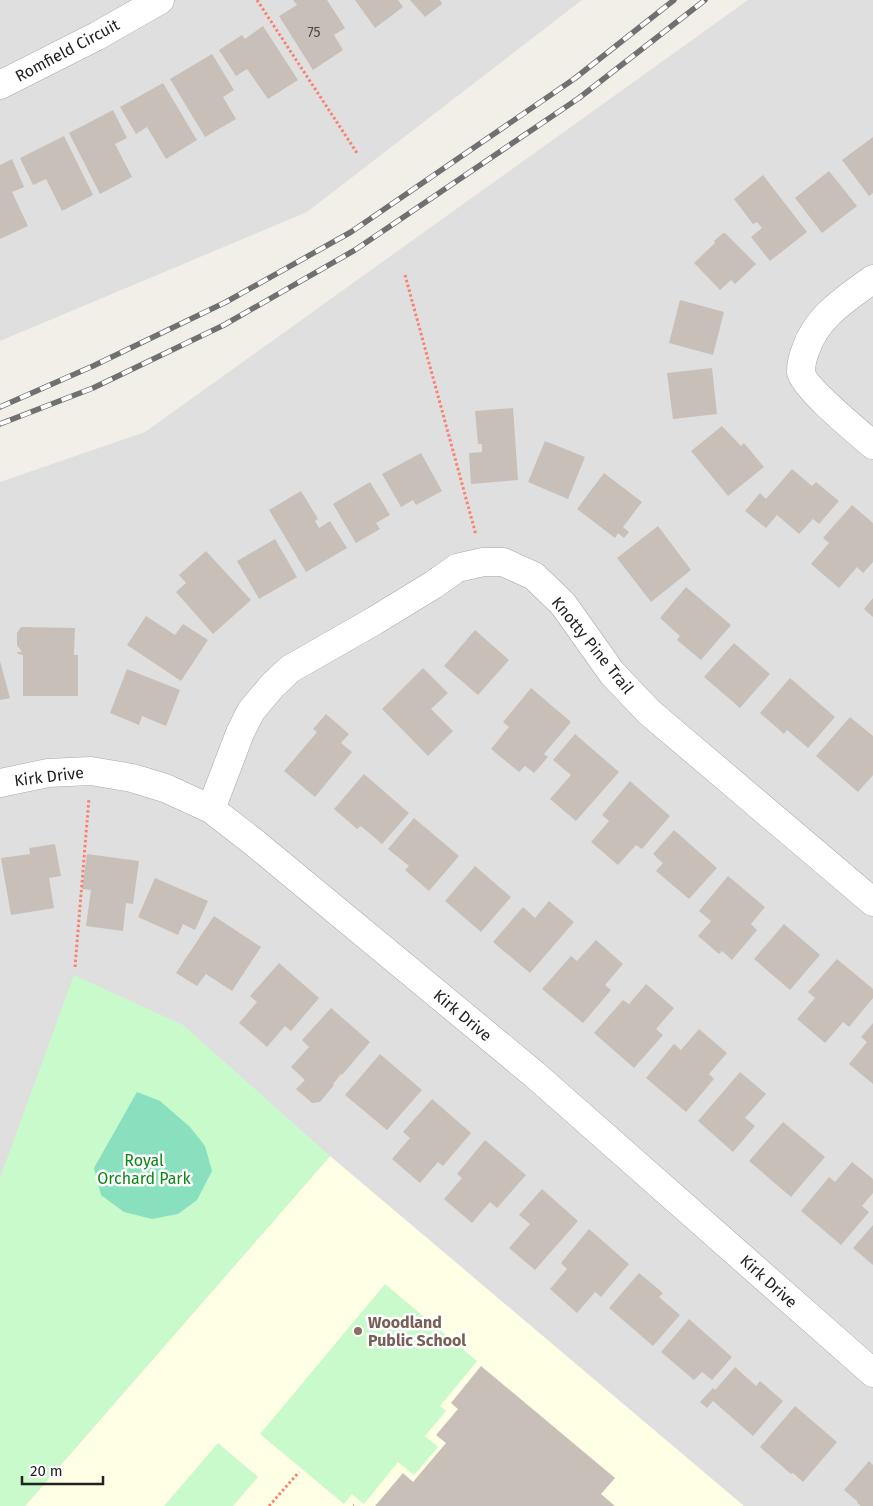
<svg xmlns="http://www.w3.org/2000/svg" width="873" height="1506" viewBox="0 0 873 1506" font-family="'Fira Sans',sans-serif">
	<rect width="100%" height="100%" fill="#f2efe9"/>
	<path fill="#e0dfdf" d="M0,0H582L307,212L0,341Z
		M748,0H873V1506H0V482L145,432Z"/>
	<path fill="#ffffe5" d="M330,1156L744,1506H25Z"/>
	<path fill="#c8facc" d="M74,975L183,1025L330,1156L25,1506H0V1178Z
		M385,1284L477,1361L440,1406L446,1411L425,1436L438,1447L414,1475L398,1462L364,1504L352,1494L344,1504L260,1434Z
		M218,1443L258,1477L233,1506H164Z"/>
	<path fill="#88e0be" d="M137,1092L160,1101L190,1127L205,1146L212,1171L197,1200L178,1214L152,1219L124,1212L101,1195L94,1168Z"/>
	<path fill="#c7bfb8" d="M293,0H327L345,28L334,35L343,50L313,70L279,16L297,5Z
		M355,0H398L403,7L375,28Z
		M410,0H440L442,4L425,17Z
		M263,26L298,80L268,99L247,69L236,76L219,50L242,35L245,39Z
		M212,54L234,90L223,97L236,119L205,137L170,79Z
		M163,83L197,140L166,159L147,127L136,134L120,107Z
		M113,110L127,138L115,144L132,177L100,194L69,133Z
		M64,136L93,195L62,211L46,179L33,185L20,158Z
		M873,137V193L869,196L842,160Z
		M12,159L24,187L12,192L28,226L0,239V165Z
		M829,171L857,206L822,233L795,198Z
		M763,175L807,232L770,261L751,237L762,228L757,222L753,224L734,199Z
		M723,233H725L756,264L735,284L731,280L720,290L694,263L715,243L714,241Z
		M680,300L724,312L713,355L669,343Z
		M712,368L717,414L673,419L667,373Z
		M513,408L518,480L471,484L469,453L482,452V444H478L475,411Z
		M722,426L741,446L744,443L764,467L728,496L691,451Z
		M545,441L585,457L568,499L528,482Z
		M421,453L442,491L416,505L413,500L401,507L382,474Z
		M792,469L812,486L816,482L839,501L819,524L813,519L799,534L777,515L766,528L745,511L760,493L766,499Z
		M604,473L642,502L623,527L629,532L624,538L618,533L615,538L577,509Z
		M370,482L390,515L376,523L380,529L356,543L333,504Z
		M301,491L318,519L315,521L319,528L330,521L347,548L306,572L269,510Z
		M852,505L873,523V562L863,573L857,567L839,588L811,564L829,543L823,538Z
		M658,526L691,570L651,602L617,558Z
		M275,539L297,577L259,599L237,561Z
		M206,551L251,600L213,634L176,592L186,583L179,575Z
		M686,587L731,625L701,660L677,640L680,636L660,618Z
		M873,598V617L864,609Z
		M146,616L175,635L183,624L208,640L181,681L127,645Z
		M21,627L75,628L74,655H78V696H23V655L18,654L17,652H22L17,645V633Z
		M475,630L509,660L478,695L444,666Z
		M734,643L770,674L740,708L704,677Z
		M0,661L10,698L0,700Z
		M423,668L448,693L431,709L453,731L428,756L382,709Z
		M127,669L180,690L166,726L142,716L139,725L110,713Z
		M790,678L835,717L808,748L787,730L784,734L760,713Z
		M531,688L571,722L544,754L548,757L534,773L525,766L519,772L491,749L509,727L503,722Z
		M326,714L349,734L341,743L352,752L315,797L284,771L317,732L313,729Z
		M850,717L873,736V775L858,792L816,756Z
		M575,734L619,772L576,821L550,799L571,775L553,760Z
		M364,774L409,813L382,844L361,826L357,829L334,809Z
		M630,781L670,816L642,849L636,845L618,865L591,842L609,821L602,815Z
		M414,818L459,856L429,891L405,870L409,866L388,849Z
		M674,830L717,868L689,899L656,871L663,863L653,854Z
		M55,844L61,876L49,878L54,908L11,915L1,858L30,854L29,848Z
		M87,854L139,861L133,904L126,903L123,931L86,926L91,890L82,889Z
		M475,866L511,897L481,932L445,901Z
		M728,876L765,907L751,924L757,930L732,960L722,951L719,954L698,936L711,921L699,911Z
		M155,878L208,901L195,930L183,924L178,935L138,917Z
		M549,901L574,922L530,973L493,942L523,907L535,918Z
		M214,916L261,947L232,991L206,974L197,986L176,973Z
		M784,924L820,955L790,990L754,959Z
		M596,940L623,964L605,985L611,990L583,1023L542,989L571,956L577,961Z
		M837,959L873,989V998L849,1027L843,1022L825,1043L797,1019L815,998L808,992Z
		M279,963L319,998L291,1031L285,1026L267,1047L239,1023L257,1002L250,996Z
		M646,984L674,1008L656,1029L663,1035L634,1068L594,1033L623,1000L629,1004Z
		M331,1008L370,1042L342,1075L341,1074L333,1084L334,1085L320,1102L312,1103L296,1089L305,1080L291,1067L309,1047L302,1040Z
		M873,1023V1084L849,1064L867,1042L861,1037Z
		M699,1029L727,1053L709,1074L714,1079L686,1112L646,1078L674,1044L681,1050Z
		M380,1054L422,1090L387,1130L345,1095Z
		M740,1072L766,1094L745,1118L755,1126L733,1152L698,1121Z
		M432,1099L471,1133L443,1166L438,1162L420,1183L392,1159L410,1138L403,1132Z
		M783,1122L825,1157L791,1197L749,1161Z
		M485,1140L526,1175L497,1208L490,1202L472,1223L444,1199L462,1178L457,1174Z
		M852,1162L873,1179V1193L862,1206L869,1212L841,1245L801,1211L829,1177L835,1182Z
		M542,1189L578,1221L535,1270L509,1248L530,1224L519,1215Z
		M873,1225V1265L853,1248Z
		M589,1229L629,1264L601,1297L595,1292L577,1313L550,1289L567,1269L561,1263Z
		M639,1273L663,1293L659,1297L680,1315L653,1346L609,1308Z
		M689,1319L732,1357L712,1380L702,1372L694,1380L661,1352Z
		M481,1366L615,1478L601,1494L615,1506H375L403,1473L413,1482L446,1443L436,1435L458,1409L451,1403Z
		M735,1367L756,1386L760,1381L783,1401L753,1436L713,1401L707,1408L700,1402L713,1388L715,1390Z
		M795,1406L837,1442L803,1482L793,1473L791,1474L760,1447Z
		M869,1461L873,1465V1506H861L857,1503L858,1502L844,1490Z"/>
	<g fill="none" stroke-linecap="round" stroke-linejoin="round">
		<defs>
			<path id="minor" d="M0,85L97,36L160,0
				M873,279C846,299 817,316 806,349C803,356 801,364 801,372C804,388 859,433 873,445
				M0,783L48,773L91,771L132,778L165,788L211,809L256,844L534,1074L873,1373
				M211,809L240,733L251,711L272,686L290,669L374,621L433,585L457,568L483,562H503L534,576L563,604L612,673L649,712L873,902"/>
		</defs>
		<use href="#minor" stroke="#a9a9a9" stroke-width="29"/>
		<path stroke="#fa8072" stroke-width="3" stroke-dasharray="2.5 2.5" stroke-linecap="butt" d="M257,0L357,153
			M405,275L476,535
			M75,967L89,798
			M269,1506L299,1472
			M353,1506H354"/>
		<use href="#minor" stroke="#fff" stroke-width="28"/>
		<defs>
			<path id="rail" d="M0,407L93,366L226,302L351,232L574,79L674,0
				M0,424L93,388L224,325L355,250L579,98L705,0"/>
		</defs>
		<use href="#rail" stroke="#707070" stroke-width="5.5"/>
		<use href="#rail" stroke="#fff" stroke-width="4" stroke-dasharray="11" stroke-linecap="butt"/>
	</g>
	<circle fill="#8d6e63" stroke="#fff" stroke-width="2" cx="358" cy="1331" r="5"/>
	<g text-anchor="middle" stroke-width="5" stroke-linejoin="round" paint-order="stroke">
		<g font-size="14" fill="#4b4948">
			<text x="314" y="37">75</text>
		</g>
		<g font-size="16" fill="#222" stroke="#fff">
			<text transform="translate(67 50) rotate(-28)" y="6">Romfield Circuit</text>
			<text transform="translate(593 645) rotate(51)" y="6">Knotty Pine Trail</text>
			<text transform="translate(49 776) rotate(-7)" y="6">Kirk Drive</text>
			<text transform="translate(463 1015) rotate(40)" y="6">Kirk Drive</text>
			<text transform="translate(769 1281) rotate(42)" y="6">Kirk Drive</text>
		</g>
		<g font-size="16" fill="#0c8416" stroke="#fff">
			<text x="144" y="1166">Royal<tspan x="144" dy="18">Orchard Park</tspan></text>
		</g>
		<g font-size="16" font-weight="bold" fill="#785e54" stroke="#fff" text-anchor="start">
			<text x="368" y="1328">Woodland<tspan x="368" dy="18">Public School</tspan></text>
		</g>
	</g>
	<path d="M22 1476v8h81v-8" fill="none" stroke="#222222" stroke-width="2.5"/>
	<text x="30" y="1476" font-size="15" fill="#222222" stroke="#ffffff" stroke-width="4" paint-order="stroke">20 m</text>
</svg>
